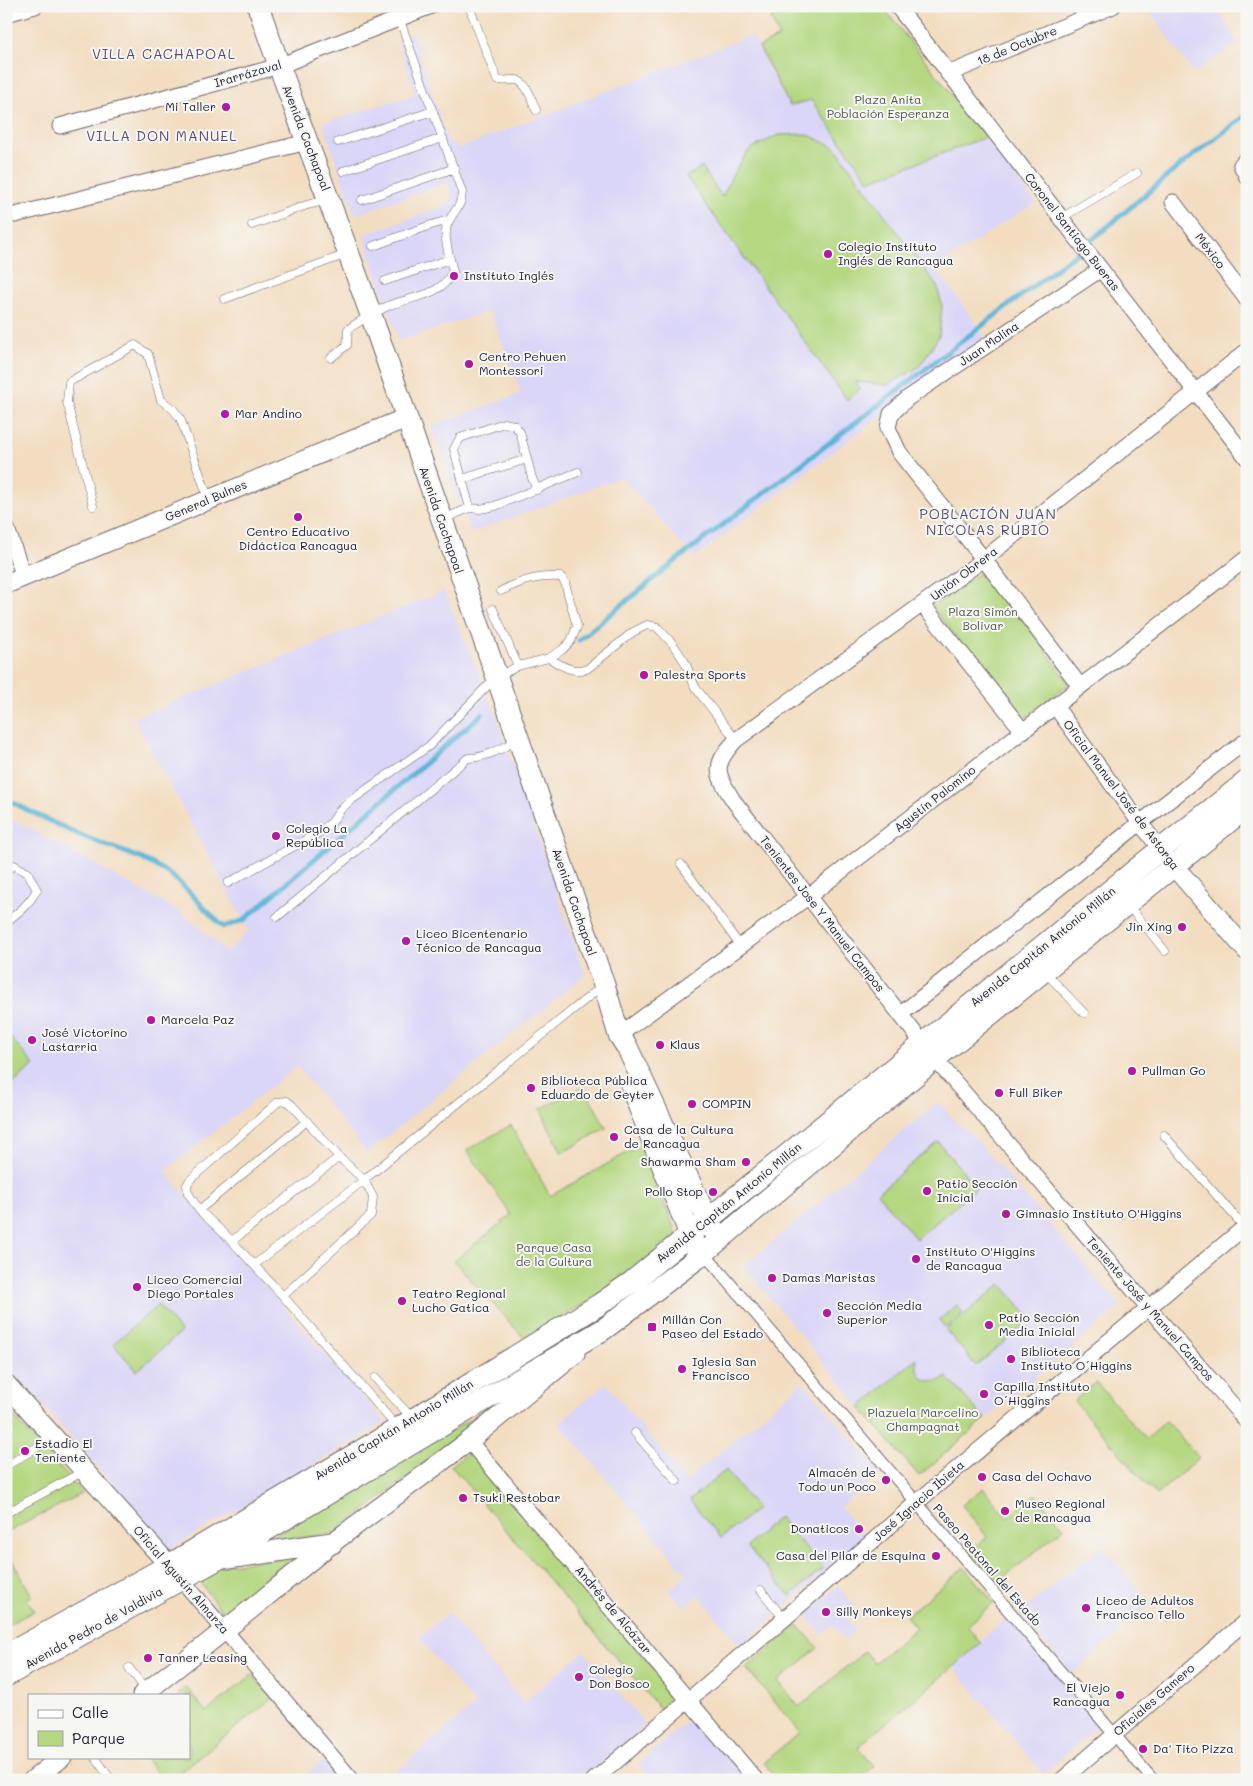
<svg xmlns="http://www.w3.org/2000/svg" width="1253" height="1786" viewBox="0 0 1253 1786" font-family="Mali,sans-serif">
	<rect width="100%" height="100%" fill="#f6f6f2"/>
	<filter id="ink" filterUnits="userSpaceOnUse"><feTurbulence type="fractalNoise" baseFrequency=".02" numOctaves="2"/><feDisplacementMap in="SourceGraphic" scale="10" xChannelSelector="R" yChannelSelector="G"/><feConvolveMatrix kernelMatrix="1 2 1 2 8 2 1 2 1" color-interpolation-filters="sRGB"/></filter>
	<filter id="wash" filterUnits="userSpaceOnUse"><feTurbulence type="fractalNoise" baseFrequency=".0096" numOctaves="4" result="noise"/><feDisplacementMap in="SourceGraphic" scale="20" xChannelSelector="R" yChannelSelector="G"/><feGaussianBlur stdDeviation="1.12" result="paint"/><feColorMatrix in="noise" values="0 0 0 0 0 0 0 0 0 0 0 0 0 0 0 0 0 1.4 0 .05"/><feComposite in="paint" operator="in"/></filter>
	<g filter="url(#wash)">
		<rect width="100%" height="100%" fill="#f3ddc1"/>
		<path fill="#dad6f7" d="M1155,6H1214L1238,42L1193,73L1149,10Z
			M412,32L447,140L460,148L752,35L790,106L811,100L869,181L986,137L1035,203L935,267L985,336L694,558L622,477L471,533L431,426L521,393L490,311L399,341L363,235L453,203L448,182L355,215L323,123L416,94L397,40Z
			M444,591L496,715L585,975L367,1153L297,1066L165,1171L385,1422L170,1549L6,1364V817L26,826L185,915L227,952L249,931L134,718Z
			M938,1102L957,1123L970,1133L1121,1306L985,1419L966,1397L939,1382L928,1381L920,1375L917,1367V1358L860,1407L744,1266Z
			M803,1382L880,1473L840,1507L866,1537L740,1645L698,1595L683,1607L669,1590L687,1575L559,1423L606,1383L686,1481Z
			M1101,1546L1151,1604L1072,1674L1019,1614Z
			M838,1586L854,1605L843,1614L856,1630L845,1640L833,1625L822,1634L805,1614Z
			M448,1613L523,1702L584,1651L646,1725L581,1780H386L475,1705L419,1638Z
			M1007,1618L1099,1725L1043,1774L951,1664Z
			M693,1716L748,1780H651L638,1764Z
			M325,1760L343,1780H298Z"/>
		<path fill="#b4d780" stroke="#6b7c5e" d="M803,6H882L986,137L869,181L811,100L790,106L759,47L779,37L771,18Z
			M806,134L835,147L937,286L942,306L939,336L919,367L888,385L856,382L860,389L847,400L686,177L702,167L722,197L733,174L749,150L778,135Z
			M986,568L1070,684L1021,721L932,607Z
			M9,1036L34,1065L6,1090V1038Z
			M584,1087L606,1128L562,1153L540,1109Z
			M511,1125L550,1196L641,1145L677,1235L600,1296L524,1338L454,1261L511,1215L467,1150Z
			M938,1142L977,1188L916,1239L877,1193Z
			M1001,1284L1031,1319L976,1366L946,1330Z
			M158,1305L181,1332L137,1371L113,1344Z
			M957,1305L963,1313L946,1328L939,1320Z
			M917,1358C914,1378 930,1388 947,1377L985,1419L919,1476L860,1407Z
			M1096,1382L1146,1439L1166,1421L1199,1458L1156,1495L1074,1401Z
			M516,1392L336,1533L261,1543Z
			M6,1408L83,1493L6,1533Z
			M468,1453L477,1459L676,1695L660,1709L451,1466Z
			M726,1470L757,1509L721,1538L690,1500Z
			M983,1488L1007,1518L1036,1494L1064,1528L997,1583L970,1552L987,1537L962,1505Z
			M779,1517L823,1568L790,1596L747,1546Z
			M6,1549L32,1596L27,1599L34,1611L7,1625Z
			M304,1556L230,1611L220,1609L202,1585L203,1576L219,1565Z
			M964,1567L994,1603L967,1626L981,1643L858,1747L874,1766L858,1780H778L764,1763L800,1732L746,1668L798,1625L818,1648L778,1681L799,1707L865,1651L874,1663L916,1628L906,1616Z
			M252,1675L272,1699L170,1780H162L144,1757H189V1695H177L186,1687L206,1712Z"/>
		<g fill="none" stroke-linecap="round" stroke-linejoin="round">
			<path stroke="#58b2d5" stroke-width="5" d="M579,640L673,563L1074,255L1177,168L1247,114
				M6,799C37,815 70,832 103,844C126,853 145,858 166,872C188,886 203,910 224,927L244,920L482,714"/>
		</g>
	</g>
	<g filter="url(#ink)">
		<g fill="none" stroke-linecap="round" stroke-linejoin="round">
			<defs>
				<path id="service" d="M469,6L497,80C504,82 511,79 517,80C528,84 532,101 536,110
					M338,142L433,111
					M343,171L443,138
					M362,200L455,168
					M1061,218L1137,173
					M252,225L307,205L328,200
					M373,246L431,225L449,220
					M385,281L450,259
					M224,299L347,254
					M331,358L347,345L348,329C362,320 377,310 393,304C416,296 440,296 453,272C450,256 441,235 449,221C455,208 461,209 462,192L399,18
					M527,459L462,479L454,449L460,438L504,423L514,425L520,432L532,478L537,490
					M462,479L470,508
					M93,506L67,402L69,382L135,345L148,354L161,400L173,409L180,418L209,500
					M443,519L470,508L480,509L495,506L578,472
					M493,609L518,666
					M549,658C562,666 572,673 587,669L633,632L647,625L657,627L672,643L685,662L695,687L736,740
					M681,864L741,947
					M6,871L14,865L28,873L37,890C29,904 19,912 6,922
					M228,883L318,833L332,822L340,810L350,801L429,746L495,678L518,666L549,658L562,650L571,641L577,626L565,583L561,577C538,575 521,581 501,591
					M1128,905L1165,951
					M277,917L468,758C486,758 501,749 517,740
					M1045,972L1084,1013
					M1164,1135L1244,1227
					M199,1210L307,1121
					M232,1241L339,1157
					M254,1265L232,1241L199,1210L188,1193L187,1185L190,1180L278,1102L287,1101L292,1105L339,1157L364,1180L373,1197L371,1215L283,1296L254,1265L364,1180L602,986
					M283,1296L397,1427
					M375,1378L412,1418
					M635,1433L677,1481
					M6,1466L54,1437
					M6,1513L84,1471
					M761,1590L784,1619
					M129,1668L147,1691
					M95,1757L111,1780"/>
				<path id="pedestrian" d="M704,1253L1153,1780"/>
				<path id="minor" d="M897,6L1247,458
					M6,14L35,6
					M948,74L1113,6
					M60,126L279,66L431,6
					M1247,158L1241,165L1247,177
					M1173,202L1247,300
					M15,215L307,142
					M1247,351L984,559L736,740C713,765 715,772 733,800L935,1059L1247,1422
					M6,526L24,577
					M923,605L1023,731
					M1080,686L989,566L899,452L888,428L891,414L908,398L1101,269
					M1055,706L1140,823L1166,856
					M901,1014L1140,823L1247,740
					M619,1035L809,896L1247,558
					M469,1441L756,1780
					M175,1572L352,1780
					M594,1780L784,1619L916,1503L1247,1225
					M1062,1780L1247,1620"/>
				<path id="tertiary" d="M6,584L406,418
					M1173,865L1247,951
					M6,1384L169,1565
					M142,1695L240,1618L332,1543L469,1441L575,1354
					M33,1780L62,1757"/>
				<path id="secondary" d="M258,6C294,110 334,212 371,315C449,538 525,762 604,985L619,1035L627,1047L699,1202L714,1231
					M632,1089L695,1247
					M228,1558L332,1543
					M6,1655L169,1565L399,1428L600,1304L633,1281L1161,849L1247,781
					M6,1676L218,1559L604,1329L699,1257L935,1059L1247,807"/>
			</defs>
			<use href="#service" stroke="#6b636a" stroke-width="9"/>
			<use href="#pedestrian" stroke="#6b636a" stroke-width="13"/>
			<use href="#minor" stroke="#6b636a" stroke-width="17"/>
			<use href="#tertiary" stroke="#6b636a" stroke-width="21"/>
			<use href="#secondary" stroke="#6b636a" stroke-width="23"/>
			<use href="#service" stroke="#fff" stroke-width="8"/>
			<use href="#pedestrian" stroke="#fff" stroke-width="11"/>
			<use href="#minor" stroke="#fff" stroke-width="15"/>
			<use href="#tertiary" stroke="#fff" stroke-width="19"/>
			<use href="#secondary" stroke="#fff" stroke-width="21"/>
		</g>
	</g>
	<g fill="#b5179e" stroke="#f6f6f2" stroke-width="2">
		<circle cx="226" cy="107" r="5"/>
		<circle cx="828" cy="254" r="5"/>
		<circle cx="454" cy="276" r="5"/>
		<circle cx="469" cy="364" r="5"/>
		<circle cx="225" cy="414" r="5"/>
		<circle cx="298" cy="517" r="5"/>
		<circle cx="644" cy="675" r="5"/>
		<circle cx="276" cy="836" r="5"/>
		<circle cx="1182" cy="927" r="5"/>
		<circle cx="406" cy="941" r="5"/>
		<circle cx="151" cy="1020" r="5"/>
		<circle cx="32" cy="1040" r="5"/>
		<circle cx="660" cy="1045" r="5"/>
		<circle cx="1132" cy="1071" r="5"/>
		<circle cx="531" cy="1088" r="5"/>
		<circle cx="999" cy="1093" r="5"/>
		<circle cx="692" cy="1104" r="5"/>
		<circle cx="614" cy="1137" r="5"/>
		<circle cx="746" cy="1162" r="5"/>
		<circle cx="927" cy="1191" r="5"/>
		<circle cx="713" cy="1192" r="5"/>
		<circle cx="1006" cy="1214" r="5"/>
		<circle cx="916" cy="1259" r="5"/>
		<circle cx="772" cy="1278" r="5"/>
		<circle cx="137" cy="1287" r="5"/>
		<circle cx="402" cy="1301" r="5"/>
		<circle cx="827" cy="1313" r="5"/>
		<circle cx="989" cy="1325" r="5"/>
		<rect x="647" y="1322" width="10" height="10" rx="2.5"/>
		<circle cx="1011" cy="1359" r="5"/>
		<circle cx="682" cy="1369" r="5"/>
		<circle cx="984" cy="1394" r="5"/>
		<circle cx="25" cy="1451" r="5"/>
		<circle cx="982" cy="1477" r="5"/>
		<circle cx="886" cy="1480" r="5"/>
		<circle cx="463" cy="1498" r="5"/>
		<circle cx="1005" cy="1511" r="5"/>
		<circle cx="859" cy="1529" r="5"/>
		<circle cx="936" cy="1556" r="5"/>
		<circle cx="1086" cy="1608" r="5"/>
		<circle cx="826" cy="1612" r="5"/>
		<circle cx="148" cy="1658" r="5"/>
		<circle cx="579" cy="1677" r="5"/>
		<circle cx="1120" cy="1695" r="5"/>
		<circle cx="1143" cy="1749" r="5"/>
	</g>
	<g text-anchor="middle" stroke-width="4" stroke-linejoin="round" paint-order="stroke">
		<g font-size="12" fill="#22223b" stroke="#f6f6f2">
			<text transform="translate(1017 46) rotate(-22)" y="4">18 de Octubre</text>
			<text transform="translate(248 74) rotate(-16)" y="4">Irarrázaval</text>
			<text transform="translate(306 138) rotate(69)" y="4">Avenida Cachapoal</text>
			<text transform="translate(1072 232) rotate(52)" y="4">Coronel Santiago Bueras</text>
			<text transform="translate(1210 251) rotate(53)" y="4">México</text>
			<text transform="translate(989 344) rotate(-34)" y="4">Juan Molina</text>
			<text transform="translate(206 501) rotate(-23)" y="4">General Bulnes</text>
			<text transform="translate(441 520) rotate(71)" y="4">Avenida Cachapoal</text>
			<text transform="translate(964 574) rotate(-37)" y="4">Unión Obrera</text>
			<text transform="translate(1121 795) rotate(53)" y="4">Oficial Manuel José de Astorga</text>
			<text transform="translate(935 799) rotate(-38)" y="4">Agustín Palomino</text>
			<text transform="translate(574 902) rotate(71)" y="4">Avenida Cachapoal</text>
			<text transform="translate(822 914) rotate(52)" y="4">Tenientes Jose Y Manuel Campos</text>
			<text transform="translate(1043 947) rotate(-39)" y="4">Avenida Capitán Antonio Millán</text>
			<text transform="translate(729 1203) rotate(-39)" y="4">Avenida Capitán Antonio Millán</text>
			<text transform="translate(1150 1309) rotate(49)" y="4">Teniente José y Manuel Campos</text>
			<text transform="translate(394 1430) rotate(-31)" y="4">Avenida Capitán Antonio Millán</text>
			<text transform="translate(919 1501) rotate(-41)" y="4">José Ignacio Ibieta</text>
			<text transform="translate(987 1565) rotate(49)" y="4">Paseo Peatonal del Estado</text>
			<text transform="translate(181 1580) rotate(49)" y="4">Oficial Agustín Almarza</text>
			<text transform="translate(613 1610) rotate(50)" y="4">Andrés de Alcázar</text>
			<text transform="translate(94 1628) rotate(-29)" y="4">Avenida Pedro de Valdivia</text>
			<text transform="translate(1154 1700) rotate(-41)" y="4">Oficiales Gamero</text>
		</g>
		<g font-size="12" fill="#4e5850" stroke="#f6f6f2">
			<text x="888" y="104">Plaza Anita<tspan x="888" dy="14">Población Esperanza</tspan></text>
			<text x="983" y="616">Plaza Simón<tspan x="983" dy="14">Bolivar</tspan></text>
			<text x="554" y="1252">Parque Casa<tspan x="554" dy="14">de la Cultura</tspan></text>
			<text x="923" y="1417">Plazuela Marcelino<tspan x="923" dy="14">Champagnat</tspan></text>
		</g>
		<g font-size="12" fill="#22223b" stroke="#f6f6f2" text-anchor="start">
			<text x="216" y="111" text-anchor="end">Mi Taller</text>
			<text x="838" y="251">Colegio Instituto<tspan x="838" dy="14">Inglés de Rancagua</tspan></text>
			<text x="464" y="280">Instituto Inglés</text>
			<text x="479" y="361">Centro Pehuen<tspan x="479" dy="14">Montessori</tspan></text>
			<text x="235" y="418">Mar Andino</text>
			<text x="298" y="536" text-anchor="middle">Centro Educativo<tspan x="298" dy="14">Didáctica Rancagua</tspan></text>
			<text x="654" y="679">Palestra Sports</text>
			<text x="286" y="833">Colegio La<tspan x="286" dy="14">República</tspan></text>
			<text x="1172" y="931" text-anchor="end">Jin Xing</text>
			<text x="416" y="938">Liceo Bicentenario<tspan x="416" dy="14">Técnico de Rancagua</tspan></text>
			<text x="161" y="1024">Marcela Paz</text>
			<text x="42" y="1037">José Victorino<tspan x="42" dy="14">Lastarria</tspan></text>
			<text x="670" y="1049">Klaus</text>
			<text x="1142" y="1075">Pullman Go</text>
			<text x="541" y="1085">Biblioteca Pública<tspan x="541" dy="14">Eduardo de Geyter</tspan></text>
			<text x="1009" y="1097">Full Biker</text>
			<text x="702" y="1108">COMPIN</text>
			<text x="624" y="1134">Casa de la Cultura<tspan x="624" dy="14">de Rancagua</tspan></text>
			<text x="736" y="1166" text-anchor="end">Shawarma Sham</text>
			<text x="937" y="1188">Patio Sección<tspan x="937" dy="14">Inicial</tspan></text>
			<text x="703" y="1196" text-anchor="end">Pollo Stop</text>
			<text x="1016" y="1218">Gimnasio Instituto O'Higgins</text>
			<text x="926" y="1256">Instituto O'Higgins<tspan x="926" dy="14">de Rancagua</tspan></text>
			<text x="782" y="1282">Damas Maristas</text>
			<text x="147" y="1284">Liceo Comercial<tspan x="147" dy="14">Diego Portales</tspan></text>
			<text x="412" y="1298">Teatro Regional<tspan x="412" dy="14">Lucho Gatica</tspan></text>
			<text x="837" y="1310">Sección Media<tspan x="837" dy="14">Superior</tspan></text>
			<text x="999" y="1322">Patio Sección<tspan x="999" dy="14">Media Inicial</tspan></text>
			<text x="662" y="1324">Millán Con<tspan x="662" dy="14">Paseo del Estado</tspan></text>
			<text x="1021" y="1356">Biblioteca<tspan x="1021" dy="14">Instituto O´Higgins</tspan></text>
			<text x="692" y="1366">Iglesia San<tspan x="692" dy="14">Francisco</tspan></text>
			<text x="994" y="1391">Capilla Instituto<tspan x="994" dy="14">O´Higgins</tspan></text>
			<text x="35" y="1448">Estadio El<tspan x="35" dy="14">Teniente</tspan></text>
			<text x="876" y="1477" text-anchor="end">Almacén de<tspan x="876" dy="14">Todo un Poco</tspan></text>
			<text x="992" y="1481">Casa del Ochavo</text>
			<text x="473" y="1502">Tsuki Restobar</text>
			<text x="1015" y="1508">Museo Regional<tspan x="1015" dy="14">de Rancagua</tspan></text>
			<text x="849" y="1533" text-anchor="end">Donaticos</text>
			<text x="926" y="1560" text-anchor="end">Casa del Pilar de Esquina</text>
			<text x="1096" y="1605">Liceo de Adultos<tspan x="1096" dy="14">Francisco Tello</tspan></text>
			<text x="836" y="1616">Silly Monkeys</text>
			<text x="158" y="1662">Tanner Leasing</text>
			<text x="589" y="1674">Colegio<tspan x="589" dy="14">Don Bosco</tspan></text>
			<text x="1110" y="1692" text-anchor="end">El Viejo<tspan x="1110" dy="14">Rancagua</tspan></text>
			<text x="1153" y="1753">Da' Tito Pizza</text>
		</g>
		<g font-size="14" letter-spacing="1" fill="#5c4c73" stroke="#f6f6f2">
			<text x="164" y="59">VILLA CACHAPOAL</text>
			<text x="162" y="141">VILLA DON MANUEL</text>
			<text x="988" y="519">POBLACIÓN JUAN<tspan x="988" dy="16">NICOLAS RUBIO</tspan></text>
		</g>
	</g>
	<rect width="1253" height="1786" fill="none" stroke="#f6f6f2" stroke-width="25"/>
	<rect x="28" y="1694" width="162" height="65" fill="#f6f6f2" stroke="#a1a1a9"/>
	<rect x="38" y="1710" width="25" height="8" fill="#ffffff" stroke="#a1a1a9"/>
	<text x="72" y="1718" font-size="15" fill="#22223b">Calle</text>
	<rect x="38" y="1731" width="25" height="15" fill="#b4d780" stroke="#a1a1a9"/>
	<text x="72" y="1744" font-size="15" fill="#22223b">Parque</text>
</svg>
